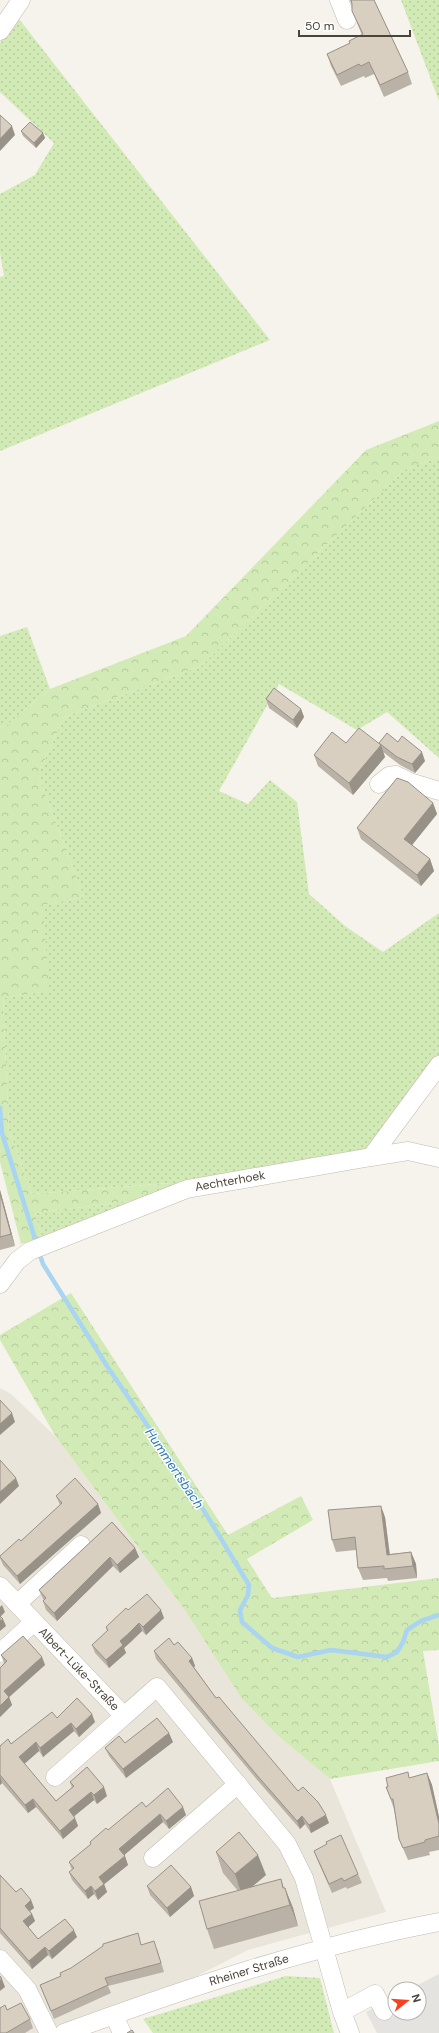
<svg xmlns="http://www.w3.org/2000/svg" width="439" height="2033" viewBox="0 0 439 2033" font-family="'DM Sans',sans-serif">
	<defs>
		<pattern id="grass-dots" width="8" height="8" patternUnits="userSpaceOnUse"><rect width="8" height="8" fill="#d2eab5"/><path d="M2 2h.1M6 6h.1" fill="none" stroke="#b6ca9c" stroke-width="1.8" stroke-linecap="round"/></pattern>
		<pattern id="forest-crowns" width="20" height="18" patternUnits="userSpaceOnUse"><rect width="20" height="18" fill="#d2eab5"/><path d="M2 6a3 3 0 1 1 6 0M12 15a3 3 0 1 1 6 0" fill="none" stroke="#b6ca9c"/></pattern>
	</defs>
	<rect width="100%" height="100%" fill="#f6f3ec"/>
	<path fill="#eae5da" d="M0,1388L11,1394L56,1437L184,1609L242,1699L277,1735L330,1779L386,1912L248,1950L183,1983L40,2033H0Z"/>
	<path fill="url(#grass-dots)" d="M401,0H439V101Z
		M19,19L270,340L0,451V277L4,276L0,253V194L35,175L54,143L0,92V43Z
		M439,457V758L387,712L357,730L279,684L219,791L248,804L270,780L297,802L309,894L345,926L383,952L439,913V1054L425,1077L366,1152L188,1183L42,1237L35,1213L131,1201L170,1183L32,1194L9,1130L3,998L48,991L42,905L84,897L38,775L64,717L201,666L404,470Z
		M27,627L50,689L7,725L0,727V636Z
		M286,1976L320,1978L334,2033H153L143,2019Z"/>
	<path fill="url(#forest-crowns)" d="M439,421V457L404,470L201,666L64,717L38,775L84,897L43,905L49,991L3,998L9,1130L32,1194L172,1183L131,1201L35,1213L42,1237L21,1244L0,1162V727L7,725L50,689L186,636L366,450Z
		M71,1293L228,1535L301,1496L313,1520L247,1559L272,1598L439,1578V1650L423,1651L439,1746V1761L330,1779L277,1735L242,1699L184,1609L56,1437L0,1340V1335Z"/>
	<path fill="#e5e3e0" d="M439,1974V2033H377L366,2012L395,1997V2013H419V1989H410Z"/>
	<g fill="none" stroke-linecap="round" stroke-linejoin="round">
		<path stroke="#a9d4f2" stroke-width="4.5" d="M0,1108L2,1133L37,1245
			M39,1252L43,1264L107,1366L192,1491L249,1585L248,1595L240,1610L242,1622L272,1648L298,1657L331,1650L387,1657L397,1652L403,1642L407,1630L421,1621L439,1615"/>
		<defs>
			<path id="minor" d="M339,0L347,20
				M0,31L21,0
				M379,784L389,776L396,775L410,782L439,791
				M371,1157L408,1151L439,1158
				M0,1284L17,1261L30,1251L187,1189L371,1157L439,1065
				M0,1586L124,1716L157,1687L287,1844L304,1878L342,2012L350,2033
				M17,1604L81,1545
				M0,1653L34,1622
				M55,1777L124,1716
				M153,1858L238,1784
				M0,1959L27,1989L49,2033
				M342,2012L375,1994L384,2011
				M114,2015L122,2033
				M64,2033C187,1988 311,1946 439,1922"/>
		</defs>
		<use href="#minor" stroke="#c2bbae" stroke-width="19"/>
		<use href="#minor" stroke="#fff" stroke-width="18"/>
	</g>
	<path fill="#bab2a6" d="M350,0H374L408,72L412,84L384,97L374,74L365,78L364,76L341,86L331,66L327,54L350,44L349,41L362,35L352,11V5Z
		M21,131L43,133L45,138L36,148L23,136Z
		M266,699L301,709L304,717L297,728L269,708Z
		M398,742L425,761L415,773L400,765L383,752L385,757L353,795L318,766L314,755L346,743L380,745L379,743Z
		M433,803L437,814L412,845L430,859L434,871L421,886L361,839L357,828Z
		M0,1190L15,1246L0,1250Z
		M56,1496L98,1504L101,1513L20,1584L3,1565L0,1558V1556L21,1541L60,1505Z
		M385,1517L390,1554L411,1552L416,1564L417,1578L388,1581L387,1578L363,1580L358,1568L356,1550L336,1552L332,1540Z
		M112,1522L135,1548L139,1557L120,1573L113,1566L57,1621L46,1610L43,1601L44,1600L43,1599L39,1590Z
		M128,1610L164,1618L146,1635L142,1631L131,1642L124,1648L126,1653L109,1668L95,1653L92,1645L107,1631L106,1627Z
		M174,1645L192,1658L195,1666L194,1667L216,1698L298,1791L329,1823L311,1833L305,1824L300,1829L258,1781L156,1659L154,1651Z
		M1,1655L42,1657L45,1665L9,1697L12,1705L0,1717V1668L4,1663Z
		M57,1718L95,1722L79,1737L74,1731L43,1757L39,1751L24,1764L56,1801L72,1788L70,1782L107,1796L97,1804L94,1800L74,1816L78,1826L63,1839L36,1807L28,1813L2,1783L0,1785V1746L11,1744Z
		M173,1742L126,1778L109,1756L105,1748Z
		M427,1773L432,1785L439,1817V1850L429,1852L430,1855L408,1860L399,1839L394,1809L386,1787L410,1778Z
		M146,1807L186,1815L169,1829L163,1822L124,1855L128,1865L104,1884L107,1892L98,1900L94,1894L88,1899L72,1880L69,1872L72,1870L69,1862L91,1844L90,1842Z
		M326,1842L358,1874L362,1883L347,1889L346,1887L332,1893L317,1859L314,1851L327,1845Z
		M216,1852L266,1875L252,1887L281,1879L284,1888H285L293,1908L298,1926L214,1949L207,1929L238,1891L223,1873Z
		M0,1875L16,1892L31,1900L34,1908L30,1911L32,1914L35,1921L28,1927L38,1939L77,1937L52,1959L48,1955L32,1969L0,1933Z
		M147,1886L191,1887L194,1896L170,1917L150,1895Z
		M142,1945L157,1949L164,1972L108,1986L111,1993L54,2019L40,1985L61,1976Z
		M7,2010L30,2019L33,2028L25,2033H0Z"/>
	<path fill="#979187" d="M12,126L15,135L0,151V139Z
		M43,133L45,138L36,148L34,143Z
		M301,709L304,717L297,728L293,720Z
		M381,745L385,757L353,795L349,783Z
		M422,752L425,761L415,773L412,764Z
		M433,803L437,814L408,850L404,839Z
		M430,859L434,871L421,886L417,875Z
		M0,1190L15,1246L11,1234L0,1193Z
		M12,1413L15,1422L0,1435V1424Z
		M16,1478L19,1486L0,1504V1492Z
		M98,1504L101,1513L20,1584L17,1576Z
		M381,1506L385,1517L391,1567L387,1555Z
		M135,1548L139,1557L120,1573L117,1565Z
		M411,1552L416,1564L417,1578L413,1566Z
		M110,1557L113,1566L57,1621L54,1613Z
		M2,1605L5,1612L0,1617V1607Z
		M161,1610L164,1618L146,1635L143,1627Z
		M3,1619L6,1626L0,1631V1621Z
		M139,1623L142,1631L124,1648L126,1653L109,1668L106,1660L120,1641Z
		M42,1657L45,1665L7,1699L4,1691Z
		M192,1658L195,1666L192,1669L189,1661Z
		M9,1697L12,1705L0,1717V1706Z
		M92,1714L95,1722L79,1737L76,1729Z
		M71,1723L74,1731L43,1757L40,1748Z
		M169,1733L173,1742L126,1778L123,1769Z
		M36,1742L39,1751L22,1766L19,1757Z
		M427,1773L432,1785L439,1817V1824Z
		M0,1776L2,1783L0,1785Z
		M104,1787L107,1796L97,1804L94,1795Z
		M91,1792L94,1800L72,1818L69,1810Z
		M33,1799L36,1807L28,1813L25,1805Z
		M183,1807L186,1815L169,1829L166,1821Z
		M160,1814L163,1822L122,1857L119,1849Z
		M326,1815L329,1823L311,1833L309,1825Z
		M302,1816L305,1824L300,1829L297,1821Z
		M75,1818L78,1826L63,1839L60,1831Z
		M258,1855L266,1875L242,1895L235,1874Z
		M125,1856L128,1865L102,1886L99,1877Z
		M104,1884L107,1892L98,1900L95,1891Z
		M91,1886L94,1894L88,1899L85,1891Z
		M191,1887L194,1896L170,1917L167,1908Z
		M285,1888L293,1908L298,1926L290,1905Z
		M31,1900L34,1908L27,1913L25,1906Z
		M32,1914L35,1921L26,1929L23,1921Z
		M74,1930L77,1937L52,1959L49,1951Z
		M45,1947L48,1955L32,1969L29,1961Z
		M2,1979L5,1987L0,1991V1981Z"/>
	<path fill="#d8cfc1" stroke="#979187" d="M351,0H374L408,72L380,85L369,62L361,66L359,64L337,75L327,54L350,43L349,41L363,34L352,11V4Z
		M0,115L12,126L0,139Z
		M30,122L43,133L34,143L21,131Z
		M274,688L301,709L293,720L266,699Z
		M359,728L381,745L349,783L314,755L332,732L346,743Z
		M387,733L398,742L402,736L422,752L412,764L397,757L379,743Z
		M397,778L408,782L433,803L404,839L430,859L417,875L357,828Z
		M0,1193L11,1234L0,1237Z
		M0,1400L12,1413L0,1424Z
		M0,1460L16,1478L0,1492Z
		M75,1478L98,1504L17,1576L0,1557V1556L19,1539L21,1541L62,1503L56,1496Z
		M381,1506L387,1555L411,1552L413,1566L384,1569V1566L358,1568L355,1537L332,1540L328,1510Z
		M112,1522L135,1548L117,1565L110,1557L54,1613L43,1601L46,1598L39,1590Z
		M147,1594L161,1610L143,1627L139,1623L128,1634L120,1641L123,1645L106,1660L92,1645L108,1630L106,1627L126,1608L128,1610Z
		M0,1616L3,1619L0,1621Z
		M23,1636L42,1657L4,1691L9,1697L0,1706V1668L7,1661L1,1655Z
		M169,1638L174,1645L178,1642L192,1658L189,1661L216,1698L219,1697L298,1791L303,1787L318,1802L326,1815L309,1825L302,1816L297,1821L255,1773L154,1651Z
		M77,1698L92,1714L76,1729L71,1723L40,1748L36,1742L19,1757L56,1801L74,1786L70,1782L87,1767L104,1787L94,1795L91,1792L69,1810L75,1818L60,1831L33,1799L25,1805L0,1775V1746L8,1739L11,1744L52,1712L57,1718Z
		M157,1718L169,1733L123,1769L105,1748L119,1736L125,1743Z
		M408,1772L409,1778L427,1773L439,1824V1836L425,1840V1842L403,1848L399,1839L393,1799H391L386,1787H388L386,1778Z
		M168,1788L183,1807L166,1821L160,1814L119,1849L125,1856L99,1877L104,1884L95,1891L91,1886L85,1891L69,1872L74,1868L69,1862L91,1844L90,1842L106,1828L108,1830L142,1802L146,1807Z
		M239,1832L258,1855L235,1874L216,1852Z
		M341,1835L358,1874L344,1881L342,1878L329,1884L314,1851L327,1844L326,1842Z
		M171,1865L191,1887L167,1908L147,1886Z
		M0,1875L16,1892L21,1888L31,1900L25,1906L32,1914L23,1921L38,1939L65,1919L74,1930L49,1951L45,1947L29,1961L0,1928Z
		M281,1879L283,1888H285L290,1905L207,1929L199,1901Z
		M138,1933L141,1945L154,1941L161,1963L105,1978L108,1985L51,2011L40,1985L61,1976L60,1973L71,1968L103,1946V1944Z
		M0,1976L2,1979L0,1981Z
		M21,2003L30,2019L6,2033H0V2008L5,2005L7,2010Z
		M132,2030L134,2033H127Z"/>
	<g text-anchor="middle" stroke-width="3" stroke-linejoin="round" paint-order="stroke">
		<g font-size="12" fill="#4b4439" stroke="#fff">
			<text transform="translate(230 1181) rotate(-10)" y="4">Aechterhoek</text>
			<text transform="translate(79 1669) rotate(46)" y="4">Albert-Lüke-Straße</text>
			<text transform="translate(249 1970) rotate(-17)" y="4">Rheiner Straße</text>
		</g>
		<g font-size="13" font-style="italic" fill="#2e7ab2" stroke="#fff">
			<text transform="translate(175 1468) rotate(56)" y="5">Hummertsbach</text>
		</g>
	</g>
	<g transform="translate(407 2001) rotate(73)"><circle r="19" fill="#ffffff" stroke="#b7b4b0"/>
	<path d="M0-3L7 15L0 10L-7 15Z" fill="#fc3f1d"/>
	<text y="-6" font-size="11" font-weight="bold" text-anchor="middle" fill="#4b4439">N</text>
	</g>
	<path d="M299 30v6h111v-6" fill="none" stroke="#4b4439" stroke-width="2"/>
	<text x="305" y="30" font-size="12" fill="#4b4439" stroke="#ffffff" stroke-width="3" paint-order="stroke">50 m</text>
</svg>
